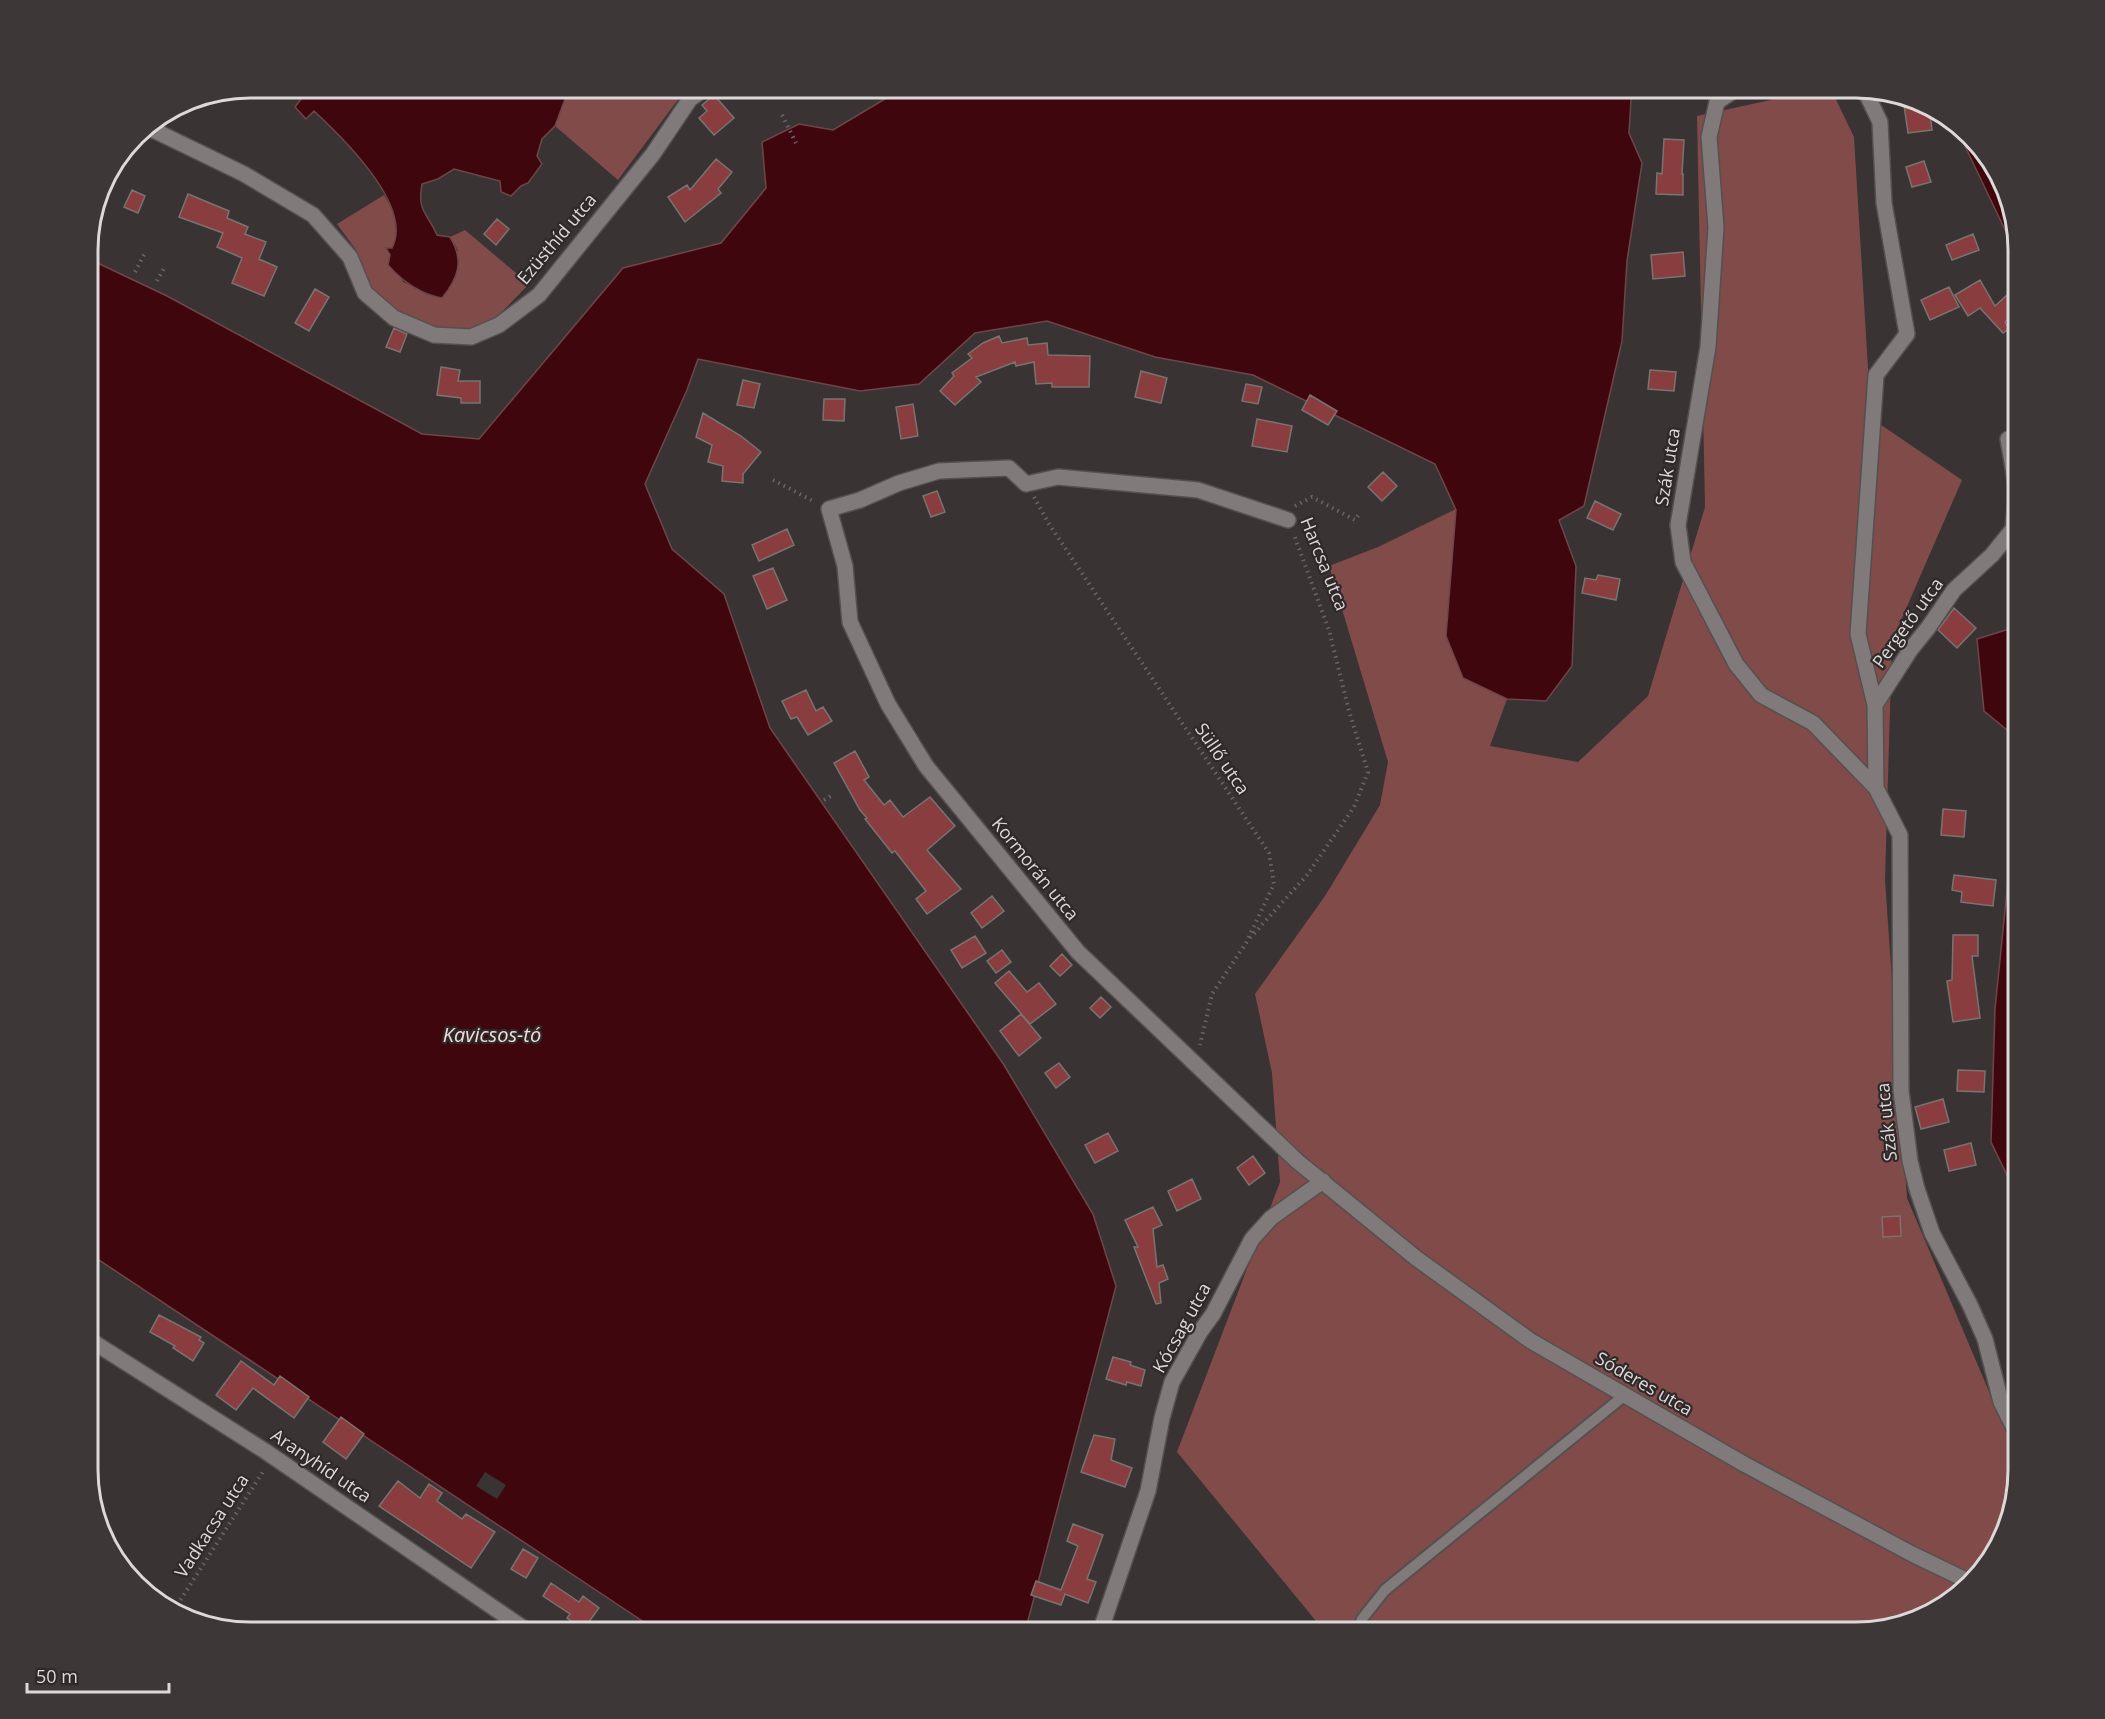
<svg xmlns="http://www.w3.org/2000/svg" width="2105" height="1719" viewBox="0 0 2105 1719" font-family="'Open Sans',sans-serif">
	<rect width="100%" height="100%" fill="#393333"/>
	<path fill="#814b4a" d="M564,87H698L680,97L618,180L555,126C559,113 557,98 564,87Z
		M1830,87L1854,137L1871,418L1962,480L1892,641L1885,880L1907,1198L2018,1460V1469L2006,1531L1978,1576L1927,1615L1855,1632H1325L1177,1452L1280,1182L1272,1073L1255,994L1325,896L1380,805L1388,762L1329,566L1378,547L1456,509L1446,636L1463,678L1507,699L1490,746L1578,762L1648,696L1705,507L1697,116Z
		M384,195L394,212L397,238L390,255L403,282L419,289L427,295L458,250L450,237L465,230L529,284L496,318L469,331L436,329L397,314L372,289L356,250L337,224Z"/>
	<path fill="#3f070d" stroke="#6e464a" stroke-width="1.5" d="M295,87H564L560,93L565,99L555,126L542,139L537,156L542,164L528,183L521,186L511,196L501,192L500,181L454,169L438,179L422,184C417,212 427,212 437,235L450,237C464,260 459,277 442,298C420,294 403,282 388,265L390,255L386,248H392C414,206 342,137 314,111L306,119L295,107L304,95Z
		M905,87H1639L1631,100L1629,133L1642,163L1627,261L1622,341L1584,506L1559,520L1576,566L1572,666L1546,701L1507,699L1463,678L1446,636L1456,510L1435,464L1253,375L1155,357L1047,321L975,333L919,384L860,391L698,359L687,390L645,484L672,549L724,594L770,728L1004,1065L1093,1214L1116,1286L1025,1632H659L87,1252V258L167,296L422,434L479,439L623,268L721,243L766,188L762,142L799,124L833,130Z
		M1953,121L1962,127L2001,178L2018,250V257Z
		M2018,625V739L1984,711L1977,639L2012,628Z
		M2018,782V1198L1991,1142L1995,1009Z"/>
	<path fill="#393333" d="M485,1472L506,1485L497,1499L476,1486Z"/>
	<path fill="#8a3d3e" stroke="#797372" stroke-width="1.5" d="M714,95L734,118L714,135L699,118L707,111L702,105Z
		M1922,103L1929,107L1932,130L1908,133L1904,105Z
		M1664,139L1684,140L1682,174H1683V195L1656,194L1657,173L1662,174Z
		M716,159L732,172L718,189L721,193L685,222L668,197L687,185L690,190Z
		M1924,161L1931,182L1912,187L1906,167Z
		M132,190L145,196L138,213L124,207Z
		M188,194L229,211L227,218L248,227L245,234L266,242L259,259L277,267L264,296L232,283L242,258L217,247L223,233L179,217Z
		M497,219L509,229L496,245L484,234Z
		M1973,234L1979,250L1952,260L1946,245Z
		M1683,252L1685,276L1653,279L1651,255Z
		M1980,280L1995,306L2007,295L2018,307V311L2005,322L2009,329L2003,333L1980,308L1968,316L1955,295Z
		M1949,287L1959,307L1930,320L1921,300Z
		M315,289L329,297L309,331L295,323Z
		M394,328L407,334L400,352L386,347Z
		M999,336L1002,343L1027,338L1028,345L1047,343L1048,355L1090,356L1089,387H1052V383L1036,384L1034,362L1016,366L1015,362L976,377L981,382L955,405L940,391L954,376L952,373L972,358L968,354L983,343Z
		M441,367L460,370L458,381H480V403H461V398L437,395Z
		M1650,370L1676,372L1674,391L1648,389Z
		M1141,371L1167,378L1161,403L1135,397Z
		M743,380L760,384L754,408L737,405Z
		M1246,384L1262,387L1258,404L1242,401Z
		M1310,395L1337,411L1328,425L1302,410Z
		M824,399H845L844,421L823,420Z
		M913,404L918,436L901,439L896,407Z
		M703,413L741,436L761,452L743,474V483L722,481L723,466L708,462L712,445L696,437Z
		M1257,419L1292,426L1287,452L1252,446Z
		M1383,472L1397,486L1382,501L1368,487Z
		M937,491L945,512L931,517L923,496Z
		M1595,501L1621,514L1613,530L1587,518Z
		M787,529L794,545L759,561L752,545Z
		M773,568L787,600L767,609L753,576Z
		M1598,575L1620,579L1616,600L1582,593L1585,578L1596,580Z
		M1954,608L1976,628L1957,648L1938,630Z
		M806,690L816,711L823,707L832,721L808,735L797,717L791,719L782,701Z
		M855,751L869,777L864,780L884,805L890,800L903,817L930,797L955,826L927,850L961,889L927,914L916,899L926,891L895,851L892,853L865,819L867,818L860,810L834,763Z
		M1943,809L1966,811L1964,837L1941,835Z
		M1954,875L1996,880L1993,906L1961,902L1962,892L1952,890Z
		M992,896L1004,911L982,928L971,913Z
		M1953,935H1978V956H1972L1980,1018L1953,1022L1947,981L1952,980Z
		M975,936L986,953L962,968L951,950Z
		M1002,950L1011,962L996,973L987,961Z
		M1062,954L1072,965L1060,976L1050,966Z
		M1009,971L1027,992L1039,983L1056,1004L1030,1024L995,983Z
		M1101,997L1111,1007L1100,1018L1090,1008Z
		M1021,1014L1041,1038L1019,1056L1000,1031Z
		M1059,1063L1070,1077L1056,1088L1045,1073Z
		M1958,1070L1985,1071L1984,1092L1957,1091Z
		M1943,1099L1949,1122L1921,1129L1915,1107Z
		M1108,1133L1118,1151L1095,1163L1085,1145Z
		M1971,1143L1976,1165L1949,1171L1944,1150Z
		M1253,1156L1265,1173L1249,1185L1237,1168Z
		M1192,1179L1201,1199L1177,1211L1168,1191Z
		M1153,1207L1162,1225L1153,1229L1157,1267L1163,1265L1168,1279L1159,1283L1161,1303L1156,1304L1134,1247H1138L1125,1220Z
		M1900,1216L1901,1236L1883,1237L1882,1217Z
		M159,1315L201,1337L199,1340L204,1343L193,1361L173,1348L175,1346L150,1332Z
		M1113,1357L1131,1362L1130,1365L1145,1370L1141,1386L1127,1382L1126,1385L1106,1379Z
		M241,1361L274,1385L280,1376L309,1397L294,1418L253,1388L236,1410L216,1395Z
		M341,1417L364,1434L346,1459L323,1442Z
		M1094,1435L1115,1439L1111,1460L1132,1468L1125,1487L1081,1472Z
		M398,1481L420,1498L429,1484L442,1493L437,1501L462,1519L466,1514L495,1532L471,1568L379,1506Z
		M1073,1524L1103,1535L1087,1579L1096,1582L1088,1603L1065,1594L1061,1605L1031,1595L1036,1581L1061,1590L1078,1546L1067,1541Z
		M523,1549L538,1558L526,1578L511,1569Z
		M551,1583L579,1602L583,1596L599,1608L583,1630L567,1618L570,1614L543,1596Z"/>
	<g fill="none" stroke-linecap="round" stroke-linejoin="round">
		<defs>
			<path id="lane" d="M1358,1632L1362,1619L1385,1590L1625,1395"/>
			<path id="street" d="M1739,87L1717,102L1709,137L1716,227L1708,347L1678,525L1683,562L1736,664L1761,695L1813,723L1876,788
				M1857,87L1867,95L1880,122L1884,203L1907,334L1876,375L1858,634L1875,705L1876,788L1900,835L1901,1091L1910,1161L1917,1189L1932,1233L1970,1305L1985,1339L2001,1402L2018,1436
				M145,126L244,174L313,215L350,257L365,293L394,318L434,335L471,337L499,325L539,295L653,154L690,99L707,87
				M1288,520L1198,490L1058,477L1026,484L1009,468L939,471L899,483L860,500L829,509L845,566L850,622L888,704L926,766L1078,952L1297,1161L1416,1258L1531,1341L1744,1464L1912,1554L1970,1582
				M1875,705L1911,649L1928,628L1954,590L1992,555L2013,529L2017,491L2008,439
				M87,1338L265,1451L529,1632
				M1100,1632L1148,1491L1162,1418L1172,1382L1200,1332L1213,1314L1252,1239L1271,1218L1323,1181"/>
		</defs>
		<use href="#lane" stroke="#555050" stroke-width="14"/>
		<use href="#street" stroke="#555050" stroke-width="18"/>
		<path stroke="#6b6666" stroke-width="4" stroke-dasharray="1.5 4.5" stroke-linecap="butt" d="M782,115L796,143
			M135,272L145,253
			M157,281L164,268
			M773,480L815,502
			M1034,497L1049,524L1269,853L1274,884L1246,943L1212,994L1200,1045
			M1295,506L1312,497L1355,520L1360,513
			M824,800L831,796
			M1250,938L1307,875L1354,807L1368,772L1349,711L1329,630L1294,535
			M174,1610L264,1470"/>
		<use href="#lane" stroke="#817a7a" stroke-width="10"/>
		<use href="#street" stroke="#817a7a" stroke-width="15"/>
	</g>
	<g text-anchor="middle" stroke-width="4.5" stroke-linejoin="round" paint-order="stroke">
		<g font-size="18" fill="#ddd9d9" stroke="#2f2929">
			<text transform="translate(557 239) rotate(-50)" y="6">Ezüsthíd utca</text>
			<text transform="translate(1668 467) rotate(-81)" y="6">Szák utca</text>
			<text transform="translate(1324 564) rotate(68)" y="6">Harcsa utca</text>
			<text transform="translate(1908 623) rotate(-54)" y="6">Pergető utca</text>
			<text transform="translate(1222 759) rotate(56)" y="6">Süllő utca</text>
			<text transform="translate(1035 869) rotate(51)" y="6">Kormorán utca</text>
			<text transform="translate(1887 1122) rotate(-96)" y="6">Szák utca</text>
			<text transform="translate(1182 1328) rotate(-61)" y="6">Kócsag utca</text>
			<text transform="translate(1644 1384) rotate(30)" y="6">Sóderes utca</text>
			<text transform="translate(321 1466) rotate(34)" y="6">Aranyhíd utca</text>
			<text transform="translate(212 1526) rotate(-57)" y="6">Vadkacsa utca</text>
		</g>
		<g font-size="20" font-style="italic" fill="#f6dddc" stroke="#2f2929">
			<text x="492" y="1042">Kavicsos-tó</text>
		</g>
	</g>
	<path d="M0 0H2105V1719H0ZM250 98H1856A152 152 0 0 1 2008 250V1470A152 152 0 0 1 1856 1622H250A152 152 0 0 1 98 1470V250A152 152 0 0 1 250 98Z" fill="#3d3737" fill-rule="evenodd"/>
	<path fill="none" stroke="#ddd9d9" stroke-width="3" d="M250 98H1856A152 152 0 0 1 2008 250V1470A152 152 0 0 1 1856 1622H250A152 152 0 0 1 98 1470V250A152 152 0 0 1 250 98Z"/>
	<path d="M27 1683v9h142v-9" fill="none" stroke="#ddd9d9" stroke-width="3"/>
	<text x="36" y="1683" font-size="18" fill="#ddd9d9" stroke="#2f2929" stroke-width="4.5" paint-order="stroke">50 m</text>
</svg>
